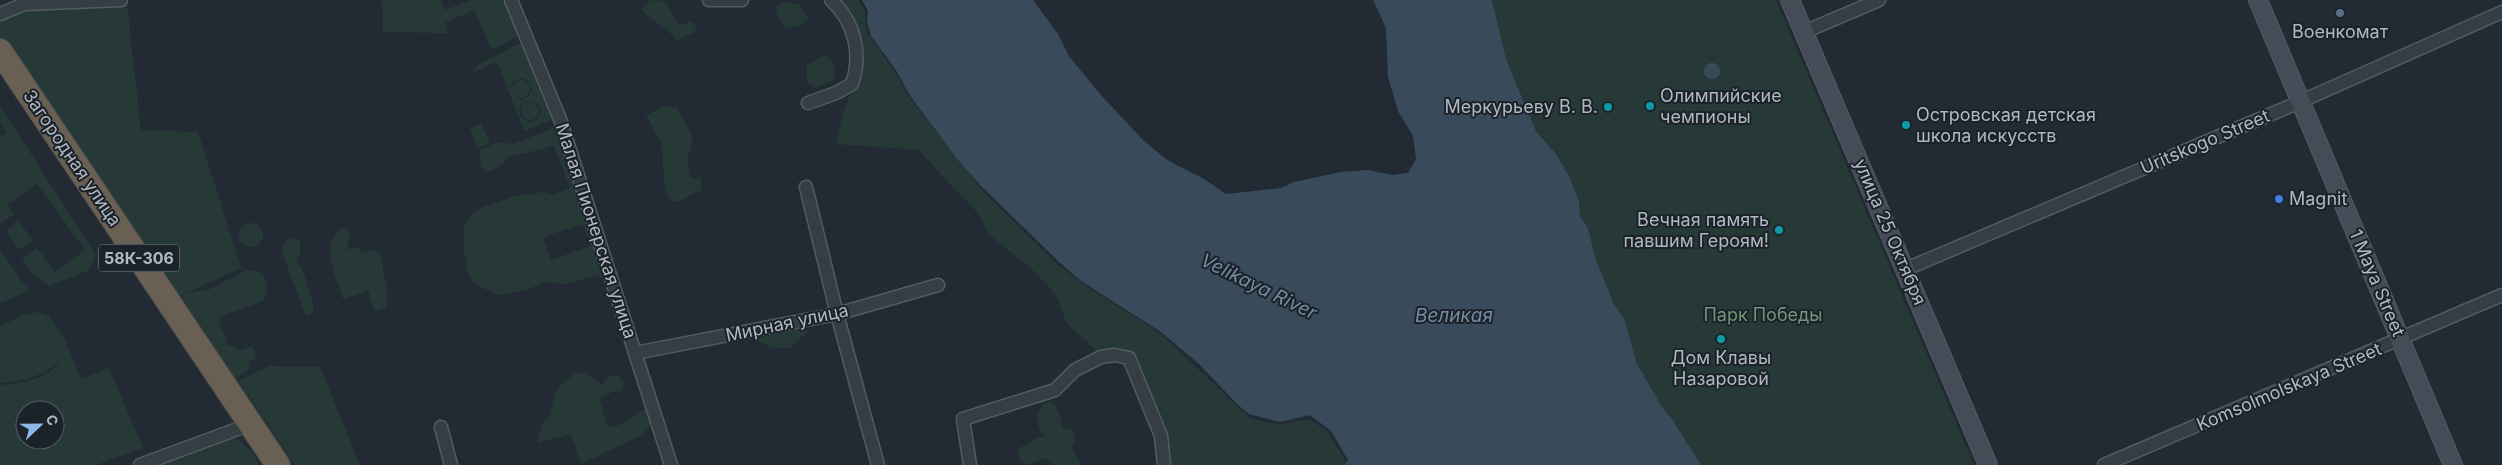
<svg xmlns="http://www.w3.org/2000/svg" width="2502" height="465" viewBox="0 0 2502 465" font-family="Inter,sans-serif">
	<rect width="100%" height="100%" fill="#222b34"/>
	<path fill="#273937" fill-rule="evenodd" d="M382,0H441L445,10L472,0H507L521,35L491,50L475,10L445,22L448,33L383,32Z
		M651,0C676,0 664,11 680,25L692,21L697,28L694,33L676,40C667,26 652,22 641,9Z
		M835,0H858L865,12L866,31L895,72L908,96L981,189L1057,264L1080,282L1161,334L1250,418L1280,425L1309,419L1327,431L1348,465H1167L1132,355L1100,354L1066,322L1056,295L1035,272L989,234L977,212L918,150L836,144L843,113L860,69Z
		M1492,0H1776L1974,465H1701L1672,419L1662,408L1637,364L1624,318L1614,304L1596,260L1588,228L1580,216L1579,201L1569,176L1556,154L1536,131L1506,59Z
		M787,2L800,5L809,19L801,25L787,29C780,23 776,15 776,6Z
		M127,4L141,130L198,132L241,268L186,293L208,290L247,270L259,271C269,278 269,292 263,301L219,317C219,328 227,336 227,346L233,345L241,351L248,347H252L256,353L255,359L249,362V369L233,381L177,301L185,294L170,300L0,47V17L24,6Z
		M524,41L556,118L524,131L497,62L472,72L479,64ZM522,78L528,81L532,89L529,96L522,100L513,95L511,85L515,81ZM526,101H532L538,104L541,112L537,120L531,122L521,117L519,110L521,104Z
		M824,55L834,63L835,79L816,88L807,82V65Z
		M512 89a9 9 0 1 1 18 0a9 9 0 1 1-18 0Z
		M521 111a9 9 0 1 1 18 0a9 9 0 1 1-18 0Z
		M0,106L96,255L87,271L49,286L31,273L22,259L37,248L55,272L85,250L37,184L8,205L14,214L0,224V187L2,186L0,183V138L7,133L0,122Z
		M666,106L677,108L692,135L691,150L687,158L690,178L701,179V190L678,202L668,199L664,181L662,144L646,115Z
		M481,124L490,142L478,148L470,128Z
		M558,126L607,276L600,278L596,275L565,284L546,282L526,290L498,295L473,283L468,272L464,250V225L476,210L512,197L543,192L553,195L570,188L554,145C537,152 524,152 507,157L503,164L489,172L481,166L480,150L498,142L514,144ZM583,224L591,246L551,260L543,237Z
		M19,221L33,241L19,250L6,231Z
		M239 235a12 12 0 1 1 24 0a12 12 0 1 1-24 0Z
		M343,228H348L350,236L347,250L356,247L363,253L374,250L380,254L387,290V307L375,311L368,291L343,299C337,280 318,240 343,228Z
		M293,237L300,241V254L296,259C306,275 310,292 314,310L310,316L305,314L281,250L284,242Z
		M0,250L29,291L0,303Z
		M36,312L49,316C85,362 41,380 0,383V327L22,315Z
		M59,326L81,379L109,368L143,448L96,465H0V385C40,381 72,374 59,326ZM25,410H55V440H25Z
		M807,326V332L790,348H772L754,339V335Z
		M270,366L320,367L360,465H295L238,381Z
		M584,372L602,385L607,378L617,374L624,383L622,392L616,391L599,397L608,427C624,427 633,414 647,409C654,420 651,427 642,435L581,464L571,434L538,443L541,426L550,415L555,393L561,384L574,374Z
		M1050,401C1058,405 1061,419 1062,428L1072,430L1075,439L1072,447L1081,465H1053L1047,458L1027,465L1020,460L1018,449L1039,437H1045C1035,426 1034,407 1050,401Z
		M230,435C243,442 253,451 259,465H147Z"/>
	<path fill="#394a5b" d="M862,0H1033L1058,34L1069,56L1099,93L1144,141L1167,160L1204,179L1226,194L1281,188L1294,182L1341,172L1368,170L1392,175L1408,173L1416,159L1413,136L1398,111L1388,77L1386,28L1373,0H1492L1506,59L1536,131L1556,154L1569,176L1579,201L1580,216L1588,228L1596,260L1614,304L1624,318L1637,364L1662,407L1672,419L1701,465H1351L1331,431L1310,415L1280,422L1249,414L1238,405L1199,364L1161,332L1081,281L1059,262L982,187L958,160L910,96L896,70L871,36L867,22L868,11Z
		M1704 71a8 8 0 1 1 16 0a8 8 0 1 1-16 0Z"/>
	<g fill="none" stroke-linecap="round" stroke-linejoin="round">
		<path stroke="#394a5b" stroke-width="4" d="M1347,465L1349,462"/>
		<defs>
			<path id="street" d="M511,0L560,119L671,465
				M709,0H742
				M0,14L24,4L121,0
				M1804,32L1879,0
				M808,103L836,93L852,84C862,54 855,22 831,0
				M806,187L837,314L878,465
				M1906,269L2288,107L2502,12
				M635,353L837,314L938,285
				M441,427L451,465
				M140,465L251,424
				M970,465L963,419L1055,390L1075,370L1101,357L1115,355L1129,358L1161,436L1164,465
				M2104,465L2502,295"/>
			<path id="secondary" d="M1790,0L1988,465
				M2258,0L2453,465"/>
			<path id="highway" d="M0,51L278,465"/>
		</defs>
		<use href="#street" stroke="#535b62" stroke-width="15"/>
		<use href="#secondary" stroke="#535b62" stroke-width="20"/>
		<use href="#highway" stroke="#40484f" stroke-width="26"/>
		<use href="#street" stroke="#353d45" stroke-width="12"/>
		<use href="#secondary" stroke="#444d57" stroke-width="18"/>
		<use href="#highway" stroke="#6a5f53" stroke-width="24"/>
	</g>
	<circle fill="#5c6f8a" stroke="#1b2229" stroke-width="2" cx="2340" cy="13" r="5"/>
	<g fill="#0f9aa8" stroke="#1b2229" stroke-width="2">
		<circle cx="1650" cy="106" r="5"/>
		<circle cx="1608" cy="107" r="5"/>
		<circle cx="1906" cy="125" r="5"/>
		<circle cx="1779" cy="230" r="5"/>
		<circle cx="1721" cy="339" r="5"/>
	</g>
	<circle fill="#3f7fe0" stroke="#1b2229" stroke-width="2" cx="2279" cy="199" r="5"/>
	<g text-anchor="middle" stroke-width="4" stroke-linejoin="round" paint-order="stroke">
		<rect fill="#1b2229" stroke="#838b93" stroke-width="1" x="99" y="244.5" width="80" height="27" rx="4"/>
		<g font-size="16" font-weight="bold" fill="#b0b8c1">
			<text x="139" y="264">58К-306</text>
		</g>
		<g font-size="18" fill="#b0b8c1" stroke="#1b2229" text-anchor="start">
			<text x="2340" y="38" text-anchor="middle">Военкомат</text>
			<text x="1660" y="102">Олимпийские<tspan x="1660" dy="21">чемпионы</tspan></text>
			<text x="1598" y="113" text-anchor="end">Меркурьеву В. В.</text>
			<text x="1916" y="121">Островская детская<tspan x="1916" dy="21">школа искусств</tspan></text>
			<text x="2289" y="205">Magnit</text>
			<text x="1769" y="226" text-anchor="end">Вечная память<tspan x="1769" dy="21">павшим Героям!</tspan></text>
			<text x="1721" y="364" text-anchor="middle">Дом Клавы<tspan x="1721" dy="21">Назаровой</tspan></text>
		</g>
		<g font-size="18" fill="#b0b8c1" stroke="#1b2229">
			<text transform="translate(2205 142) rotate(-23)" y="6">Uritskogo Street</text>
			<text transform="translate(72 158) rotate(56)" y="6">Загородная улица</text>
			<text transform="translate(596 231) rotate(72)" y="6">Малая Пионерская улица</text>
			<text transform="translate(1890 232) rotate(67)" y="6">улица 25 Октября</text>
			<text transform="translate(2377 283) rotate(67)" y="6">1 Maya Street</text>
			<text transform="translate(787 323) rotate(-12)" y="6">Мирная улица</text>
			<text transform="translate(2289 387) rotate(-23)" y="6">Komsolmolskaya Street</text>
		</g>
		<g font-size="18" fill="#719576" stroke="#1b2229">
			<text x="1763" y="321">Парк Победы</text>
		</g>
		<g font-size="19" font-style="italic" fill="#748ba1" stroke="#1b2229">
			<text transform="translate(1259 286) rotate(26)" y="7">Velikaya River</text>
			<text x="1454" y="322">Великая</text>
		</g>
	</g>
	<g transform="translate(40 425) rotate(68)"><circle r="24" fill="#1b2229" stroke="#575e66"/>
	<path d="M0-4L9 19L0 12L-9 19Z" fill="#8cb9e9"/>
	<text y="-8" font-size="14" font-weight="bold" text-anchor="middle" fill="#b0b8c1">С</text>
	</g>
</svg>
